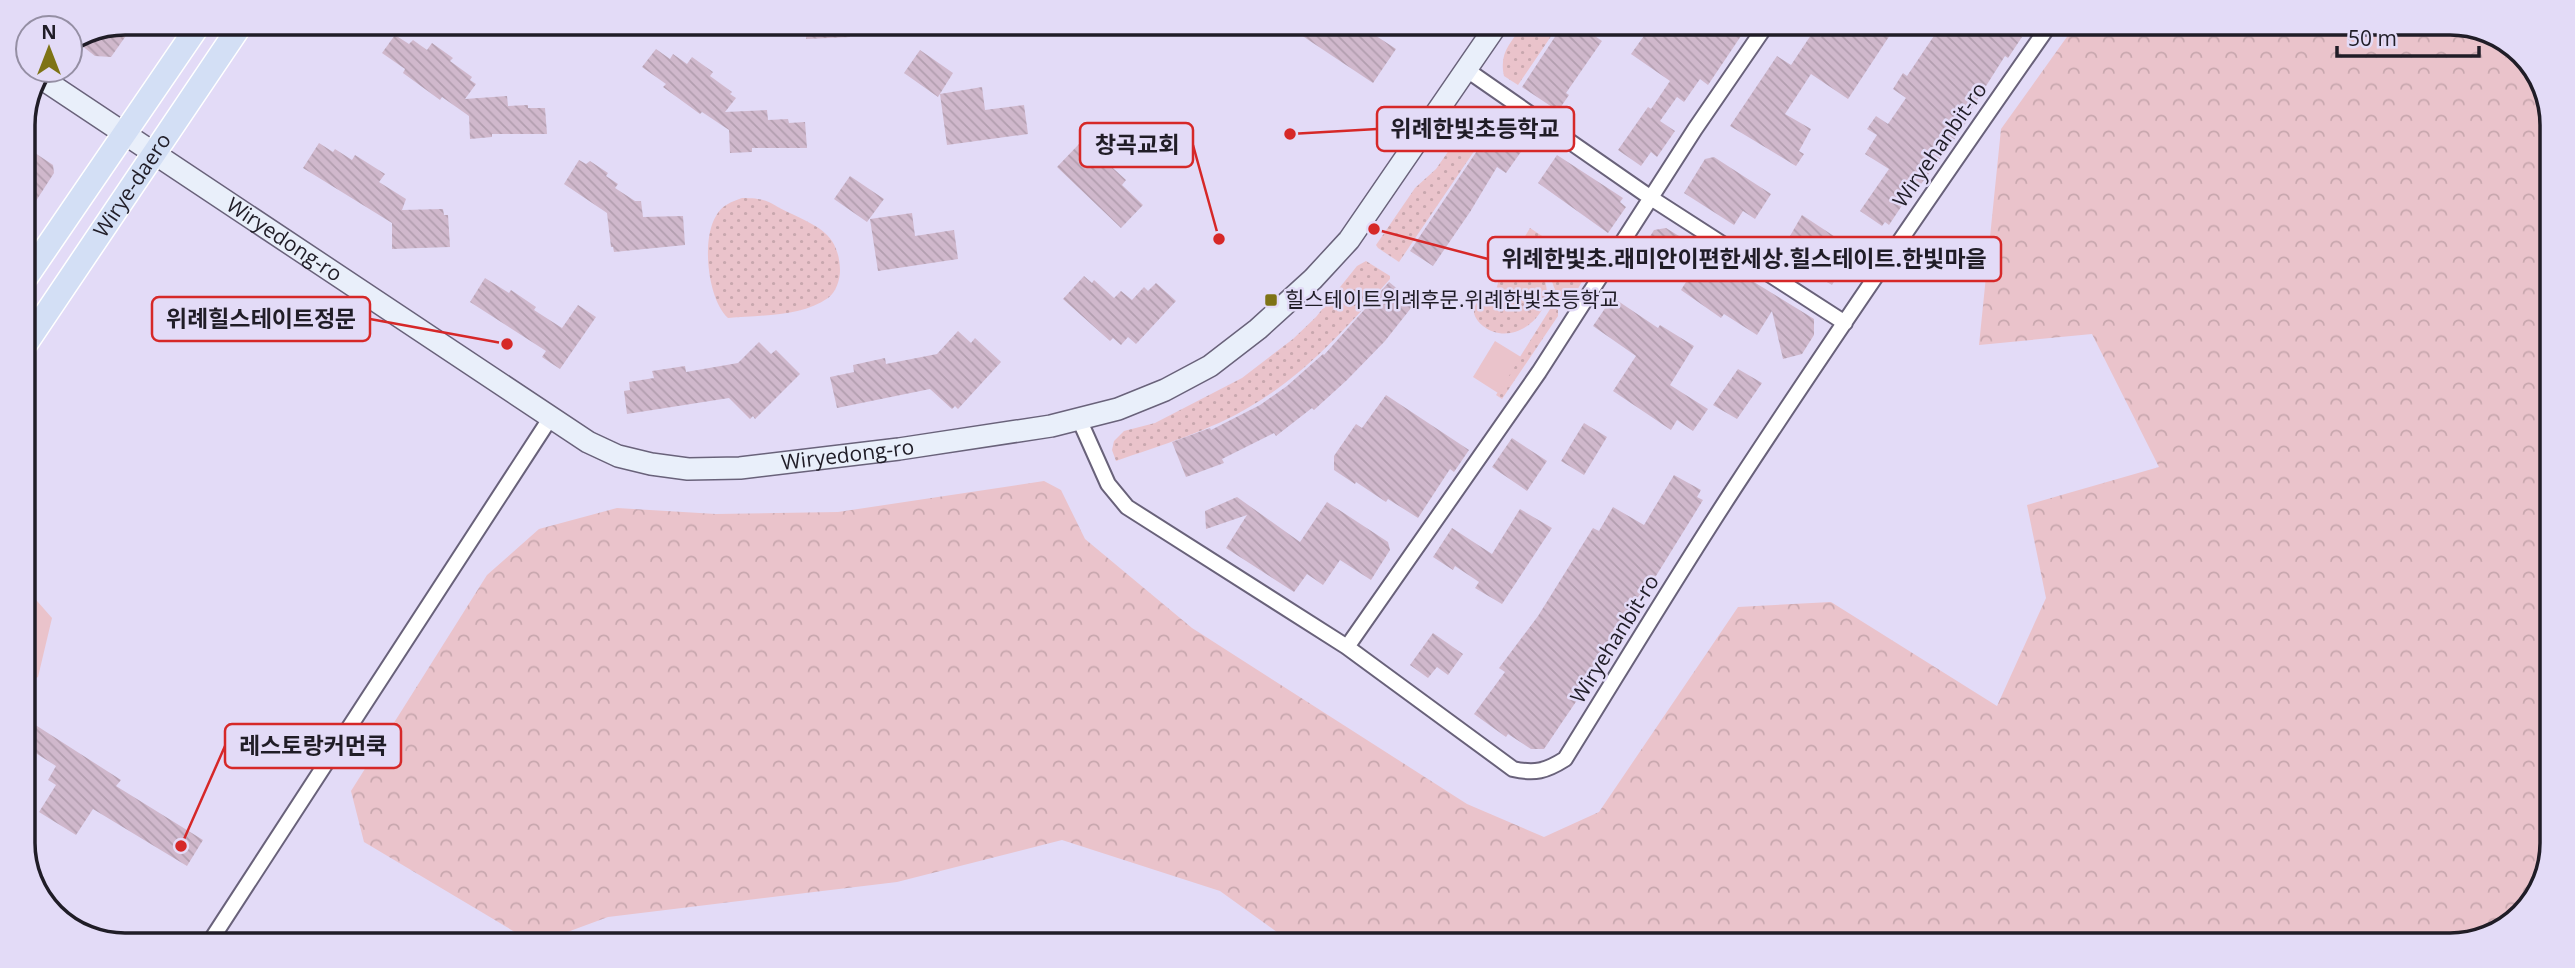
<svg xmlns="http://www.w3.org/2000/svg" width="2575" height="968" viewBox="0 0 2575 968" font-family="'Open Sans','Noto Sans KR',sans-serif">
	<defs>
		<pattern id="green-dots" width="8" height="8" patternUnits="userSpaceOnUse" patternTransform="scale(1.75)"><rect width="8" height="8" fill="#eac3cb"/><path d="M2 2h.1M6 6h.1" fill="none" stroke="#c8a7ae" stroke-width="1.8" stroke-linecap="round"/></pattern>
		<pattern id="forest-crowns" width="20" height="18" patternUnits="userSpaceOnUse" patternTransform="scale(1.75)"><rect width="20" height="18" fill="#eac3cb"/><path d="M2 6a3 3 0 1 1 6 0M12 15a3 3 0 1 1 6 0" fill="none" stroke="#c8a7ae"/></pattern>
		<pattern id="building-back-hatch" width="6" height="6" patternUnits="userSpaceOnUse" patternTransform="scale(1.75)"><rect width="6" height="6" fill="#d0b8cc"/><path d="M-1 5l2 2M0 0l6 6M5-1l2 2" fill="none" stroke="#b29eaf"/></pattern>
	</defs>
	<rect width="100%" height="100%" fill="#e3dbf7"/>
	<path fill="url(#green-dots)" d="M1522,26H1558L1518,85L1504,76C1499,53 1510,44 1522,26Z
		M1494,109L1500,113L1399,262L1378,248L1376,245L1415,188L1436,169L1472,117Z
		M742,198C771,198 769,204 792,214C819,227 839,235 840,270C840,280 836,292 828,298C802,317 759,315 728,318C708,300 701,240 716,216C722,205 731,202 742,198Z
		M1530,228L1580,261L1583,280L1569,304L1557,296L1548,270L1537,261L1524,238Z
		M1519,258C1527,259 1532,263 1537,268C1568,301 1518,353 1483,326C1463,309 1480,297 1496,290C1502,273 1497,265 1519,258Z
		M1366,261L1390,276V279C1348,326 1306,374 1251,406C1210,431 1161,445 1116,461L1112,450L1114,441L1124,431L1155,423L1242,378L1293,339L1316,317L1357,266Z
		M1552,306L1558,310V316L1502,399L1496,395Z"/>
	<path fill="url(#forest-crowns)" d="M2074,27L2483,28L2531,63L2552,118L2547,876L2507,928L2451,945L1292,943L1220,891L1062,840L897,882L608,917L543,941H530L364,842L351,791L487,575L539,529L617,508L716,514L838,512L1044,481L1061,490L1085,539L1192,628L1467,804L1544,837L1599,812L1738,607L1831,602L1997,706L2046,598L2027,505L2159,467L2092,334L1979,345L2001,129Z"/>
	<path fill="#eac3cb" d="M1495,341L1521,357L1498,393L1473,377Z
		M23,585L52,618L38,677L32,680L23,676Z"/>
	<path fill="url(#building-back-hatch)" d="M125,23H135L111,57L95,56L77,42Z
		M806,24H849L850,37L806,39Z
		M1286,25L1361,26L1396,49L1373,83Z
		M1562,26H1597L1592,34L1602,41L1566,93L1569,95L1558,111L1522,87Z
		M1651,26L1732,27L1743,33L1708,85L1700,79L1684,102L1677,97L1660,121L1675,131L1657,157L1651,152L1641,166L1618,150L1648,107L1651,109L1670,81L1631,54Z
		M1827,27H1883L1892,32L1848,99L1811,74L1785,114L1811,129L1799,151L1804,154L1796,166L1730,126L1777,56L1791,65L1813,32L1821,37Z
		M1940,27H2006L2022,37L2008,58L2005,56L1967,116L1969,118L1947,150L1918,188L1915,186L1889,225L1885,222L1882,226L1860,211L1889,169L1865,154L1877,135L1867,129L1876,116L1888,124L1906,98L1893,89L1903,73L1907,76Z
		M395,35L409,44L413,40L427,50L432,43L453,58L450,61L472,77L470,80L476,84L465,99L507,96L508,106L528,105V108H545L547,134H492V137L470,139L469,116L442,97L440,100L403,73L405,69L382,53Z
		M656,49L670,59L673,54L687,64L692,57L713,72L710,76L732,92L730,94L736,98L725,112L767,110L768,120L788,119L789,123L805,122L807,148H752V152L730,153L729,130L702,112L700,114L663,87L666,84L642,67Z
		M920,50L953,73L938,97L904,73Z
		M982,87L985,110L1024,105L1028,134L947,145L940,94Z
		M1499,118L1530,139L1506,173L1497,167L1470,212L1433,266L1410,251Z
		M319,143L333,152L335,149L352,160L355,155L385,174L379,182L406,199L402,210L443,209L444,215H448L450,247L392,249V223L303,168Z
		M1079,144L1100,165L1104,160L1126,180L1122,185L1143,205L1121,228L1057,167Z
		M23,145L53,165L54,173L23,221Z
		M1557,155L1623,198L1620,202L1626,207L1608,233L1538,183Z
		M1714,157L1771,194L1755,219L1743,211L1734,225L1684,193L1705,159Z
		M579,160L586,164L590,161L608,173L606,176L618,184L615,188L635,201H641L643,217L683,216L685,245L614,252L613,247H611L607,213L564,184Z
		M850,176L884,199L867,222L834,199Z
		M912,213L915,236L954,230L958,259L878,271L870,219Z
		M1802,215L1864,256L1852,277L1841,270L1832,285L1796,264L1802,253L1786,243Z
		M1666,228L1814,319V335L1802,354L1783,359L1772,311L1757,335L1724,314L1721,318L1681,290L1691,274L1661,256L1652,271L1635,261L1654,230Z
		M1084,276L1092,283L1094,280L1114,298L1121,291L1132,300L1144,287L1148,291L1156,283L1176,301L1136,344L1128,337L1121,345L1113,338L1110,341L1063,299Z
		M485,278L509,293L511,290L536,307L534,310L562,328L578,305L596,317L560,369L542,357L546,351L470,302Z
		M1389,282L1415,303L1385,341L1347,380L1314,410L1312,408L1276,436L1274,433L1222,459L1224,463L1186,477L1172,442L1210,428L1211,430L1260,405L1287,386L1323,354L1324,355Z
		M1618,301L1658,328L1660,325L1694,346L1670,385L1708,409L1693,431L1677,420L1671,430L1613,391L1636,356L1593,326L1608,304L1614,307Z
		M958,331L971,343L975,338L1001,362L958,409L955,406L952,409L930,389L837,408L830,377L854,372L853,365L885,358L886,364L937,354Z
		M759,342L771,354L776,350L800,374L755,419L753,416L750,419L729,398L627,414L624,391L630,390L629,382L654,378L652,371L685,366L686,372L738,363Z
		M1738,369L1762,383L1737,419L1713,405Z
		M1386,395L1469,450L1454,472L1450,469L1418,518L1388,499L1386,502L1356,482L1355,484L1334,470V456L1356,424L1362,428Z
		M1584,423L1607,437L1584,475L1561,461Z
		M1512,438L1547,461L1527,491L1492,467Z
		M1674,475L1701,490L1697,497L1703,500L1651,584L1649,582L1625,615L1586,678L1590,681L1544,749H1531L1508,734L1506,737L1474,714L1505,672L1499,668L1538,616L1593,528L1599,531L1613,507L1644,525Z
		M1237,497L1300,542L1327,502L1388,542L1390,550L1371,580L1340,560L1323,585L1307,574L1294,592L1226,548L1247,515L1206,529L1205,511Z
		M1520,509L1552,528L1502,604L1475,588L1479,582L1455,566L1453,570L1433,557L1452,528L1492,554Z
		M1433,633L1463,654L1448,675L1437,667L1428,678L1410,665Z
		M23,717L121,780L116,786L203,840L187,866L93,809L76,835L39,812L56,785L48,780L56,766L23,745Z"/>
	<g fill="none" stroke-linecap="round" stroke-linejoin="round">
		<defs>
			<path id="street" d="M1467,70L1651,198L1845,323
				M1079,419L1108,484L1127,507L1347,647L1513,769C1535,774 1546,771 1565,759C1621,669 1675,579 1733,490C1835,334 1941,180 2048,27
				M1347,647L1539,372L1695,129L1765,27
				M211,940L551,417"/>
			<g id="secondary">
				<path id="s1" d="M41,78L588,442L618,456L651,464L688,469L740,468L899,449L1051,426L1118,409L1165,390L1210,366L1258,329L1313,279L1349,240L1496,26"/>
			</g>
			<g id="primary">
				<path d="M23,282L200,23"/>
				<path id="s2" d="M23,348L242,23"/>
			</g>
		</defs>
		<use href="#street" stroke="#69627a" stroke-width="18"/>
		<use href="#secondary" stroke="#69627a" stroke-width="24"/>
		<use href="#primary" stroke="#fff" stroke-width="26"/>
		<use href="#street" stroke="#fff" stroke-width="14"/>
		<use href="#secondary" stroke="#e9effa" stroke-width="21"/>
		<use href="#primary" stroke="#d3dff5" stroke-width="23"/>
	</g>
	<rect fill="#7e7315" stroke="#e3dbf7" stroke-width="2.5" x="1264" y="293" width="14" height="14" rx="3.5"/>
	<g text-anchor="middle" stroke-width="5" stroke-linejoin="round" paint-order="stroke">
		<g font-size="21" fill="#201d27" stroke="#e3dbf7">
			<text transform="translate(1940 145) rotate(-55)" y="7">Wiryehanbit-ro</text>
			<text dy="7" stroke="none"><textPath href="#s2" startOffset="196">Wirye-daero</textPath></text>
			<text dy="7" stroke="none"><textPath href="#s1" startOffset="292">Wiryedong-ro</textPath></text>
			<text dy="7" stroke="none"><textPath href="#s1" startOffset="922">Wiryedong-ro</textPath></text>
			<text transform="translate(1615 639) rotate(-58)" y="7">Wiryehanbit-ro</text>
		</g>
		<g font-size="21" fill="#201d27" stroke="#e3dbf7" text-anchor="start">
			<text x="1285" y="307">힐스테이트위례후문.위례한빛초등학교</text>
		</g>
	</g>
	<path d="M0 0H2575V968H0ZM125 35H2450A90 90 0 0 1 2540 125V843A90 90 0 0 1 2450 933H125A90 90 0 0 1 35 843V125A90 90 0 0 1 125 35Z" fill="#e3dbf7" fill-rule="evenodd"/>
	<path fill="none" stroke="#201d27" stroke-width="3.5" d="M125 35H2450A90 90 0 0 1 2540 125V843A90 90 0 0 1 2450 933H125A90 90 0 0 1 35 843V125A90 90 0 0 1 125 35Z"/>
	<path fill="none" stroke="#d62828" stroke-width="2.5" d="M1290 134L1377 129M1219 239L1193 145M1374 229L1488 259M507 344L370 319M181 846L225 746"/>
	<g fill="#d62828" stroke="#e3dbf7" stroke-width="2.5">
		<circle cx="1290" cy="134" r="7"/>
		<circle cx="1219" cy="239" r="7"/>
		<circle cx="1374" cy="229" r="7"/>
		<circle cx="507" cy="344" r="7"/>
		<circle cx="181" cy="846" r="7"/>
	</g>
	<g fill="#e3dbf7" stroke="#d62828" stroke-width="2.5">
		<rect x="1377" y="107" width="197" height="44" rx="7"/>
		<rect x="1080" y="123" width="113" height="44" rx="7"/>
		<rect x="1488" y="237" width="513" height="44" rx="7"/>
		<rect x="152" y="297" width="218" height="44" rx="7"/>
		<rect x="225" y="724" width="176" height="44" rx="7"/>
	</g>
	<g font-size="23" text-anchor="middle" font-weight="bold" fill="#201d27">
		<text x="1475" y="137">위례한빛초등학교</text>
		<text x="1137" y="153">창곡교회</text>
		<text x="1744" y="267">위례한빛초.래미안이편한세상.힐스테이트.한빛마을</text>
		<text x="261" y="327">위례힐스테이트정문</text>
		<text x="313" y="754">레스토랑커먼쿡</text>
	</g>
	<g transform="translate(49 49)"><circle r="33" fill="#e3dbf7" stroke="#958fa4" stroke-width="2"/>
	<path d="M0-5L12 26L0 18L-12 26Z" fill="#7e7315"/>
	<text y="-10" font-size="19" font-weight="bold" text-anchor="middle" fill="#201d27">N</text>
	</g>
	<path d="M2337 46v10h142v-10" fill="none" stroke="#201d27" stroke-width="3.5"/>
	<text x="2348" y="46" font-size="21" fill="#201d27" stroke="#e3dbf7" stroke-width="5" paint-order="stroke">50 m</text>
</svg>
